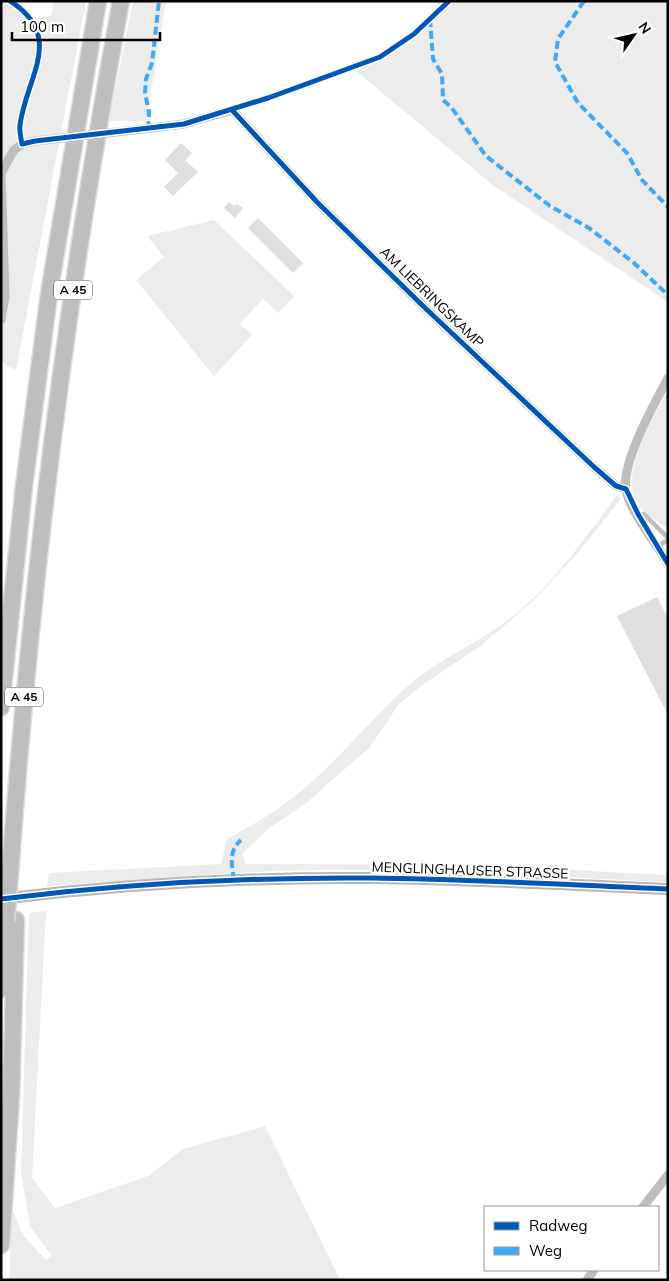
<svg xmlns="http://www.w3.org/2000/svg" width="669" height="1281" viewBox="0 0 669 1281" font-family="Mulish,sans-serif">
	<rect width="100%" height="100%" fill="#fff"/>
	<path fill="#ececec" d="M1,1H10L35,18L51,16L54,1H86L16,370L1,362V327L7,314L1,298Z
		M133,1H166L146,121H109Z
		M435,1H668V302L494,186L356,71C394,52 415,45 439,7Z
		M214,220L294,296L278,313L263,299L240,324L252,335L214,376L136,280L164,257L147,236Z
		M668,390V529C659,522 645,514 638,505C618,474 654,417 668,390Z
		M617,495L621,499L576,555L535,599L482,645L425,683L399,704L370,747L305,804L268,829L242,854L246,864L472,865L668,875V882C549,877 430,868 312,870C224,872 135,880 47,886L49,873L221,864L227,839C252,825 278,811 300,792C340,759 371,718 410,684C440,658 477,644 508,620C552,587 585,538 617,495Z
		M46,911L32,1178L55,1208L148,1176L183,1149L265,1126L340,1280H9L12,1209L23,1235L46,1260L52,1256L30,1226L21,1173L29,913Z"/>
	<path fill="#dfdfdf" d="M181,143L192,153L185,160L198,172L173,196L164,187L178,173L165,160Z
		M229,202L234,206L237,204L243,208L235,218L224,208Z
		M258,218L303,263L293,273L248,228Z
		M657,597L668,618V715L617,616Z"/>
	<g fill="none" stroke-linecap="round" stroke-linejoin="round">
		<defs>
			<path id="highway" d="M1,707L24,486L49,294L98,1
				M10,874C31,581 67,290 121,1
				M1,989L5,934
				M1,1245L11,1096L16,920"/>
		</defs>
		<use href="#highway" stroke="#dbdbdb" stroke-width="19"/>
		<path stroke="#bebebe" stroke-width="4.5" d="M232,110L331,76L380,57L414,34L449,1
			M638,514H644L668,538
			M658,546L668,540"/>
		<path stroke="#bebebe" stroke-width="9" d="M135,130L184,124L232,110L317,202L423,306L594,467L616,486L626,489
			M1,320L5,296L1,173L14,150L22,144L35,141
			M668,378C655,403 621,462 626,490C631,514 656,542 668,564
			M643,1207L668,1175
			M587,1280L594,1270"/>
		<path stroke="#b8b8b8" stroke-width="12" d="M1,899C123,884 247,877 370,878C469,879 569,885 668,889"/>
		<use href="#highway" stroke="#bebebe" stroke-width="16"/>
		<defs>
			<path id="highway-bridge" d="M6,922L10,874"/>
		</defs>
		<use href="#highway-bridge" stroke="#dbdbdb" stroke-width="19" stroke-linecap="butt"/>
		<path stroke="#bebebe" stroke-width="9" d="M35,141L135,130"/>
		<use href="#highway-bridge" stroke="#bebebe" stroke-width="16"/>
		<path stroke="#3fa9f5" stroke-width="4" stroke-dasharray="8 4" stroke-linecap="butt" d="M584,1L558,39L555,62L578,103L627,153L642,180L668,207
			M430,19L433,59L442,74L443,100L451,107L486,156L550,206L589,228L634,263L668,295
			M148,129L149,112L145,93L146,79L152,63L159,1
			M1,167H3
			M234,880C232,865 228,851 241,840"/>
		<defs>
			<path id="cycleway" d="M10,1C66,37 26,77 20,125C19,131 21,138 22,144L35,141L184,124L268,98L380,57L414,34L449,1
				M232,110L317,202L423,306L594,467L616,486L626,489L638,514L668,564
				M1,899C123,884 247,877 370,878C469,879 569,885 668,889"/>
		</defs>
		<use href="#cycleway" stroke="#fff" stroke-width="8"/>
		<use href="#cycleway" stroke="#0057b8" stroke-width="5"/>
	</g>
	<g text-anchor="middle" stroke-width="5" stroke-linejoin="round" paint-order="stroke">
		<g fill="#fff" stroke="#4c4c4c" stroke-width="1">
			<rect x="54" y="280.5" width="38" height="19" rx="4"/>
			<rect x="5" y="687.5" width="38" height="19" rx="4"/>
		</g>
		<g font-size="12" font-weight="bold" fill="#000">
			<text x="73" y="294">A 45</text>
			<text x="24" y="701">A 45</text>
		</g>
		<g font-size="14" fill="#000" stroke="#fff">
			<text transform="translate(432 297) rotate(44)" y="5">AM LIEBRINGSKAMP</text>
			<text transform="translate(470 870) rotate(2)" y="5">MENGLINGHAUSER STRASSE</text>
		</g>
	</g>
	<rect width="669" height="1281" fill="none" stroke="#000000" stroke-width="5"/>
	<rect x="484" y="1206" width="175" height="65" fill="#ffffff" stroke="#999999"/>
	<rect x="494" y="1222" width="25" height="8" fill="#0057b8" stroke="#999999"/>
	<text x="529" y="1231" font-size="15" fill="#000000">Radweg</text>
	<rect x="494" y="1247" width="25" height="8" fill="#3fa9f5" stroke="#999999"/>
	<text x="529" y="1256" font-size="15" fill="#000000">Weg</text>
	<g transform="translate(634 35) rotate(56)" stroke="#ffffff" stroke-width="4" paint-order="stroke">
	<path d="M0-4L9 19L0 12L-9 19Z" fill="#000000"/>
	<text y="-8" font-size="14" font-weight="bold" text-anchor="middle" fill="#000000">N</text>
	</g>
	<path d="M12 32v8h148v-8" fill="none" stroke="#000000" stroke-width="2.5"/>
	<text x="20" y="32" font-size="15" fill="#000000" stroke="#ffffff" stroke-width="4" paint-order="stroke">100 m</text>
</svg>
